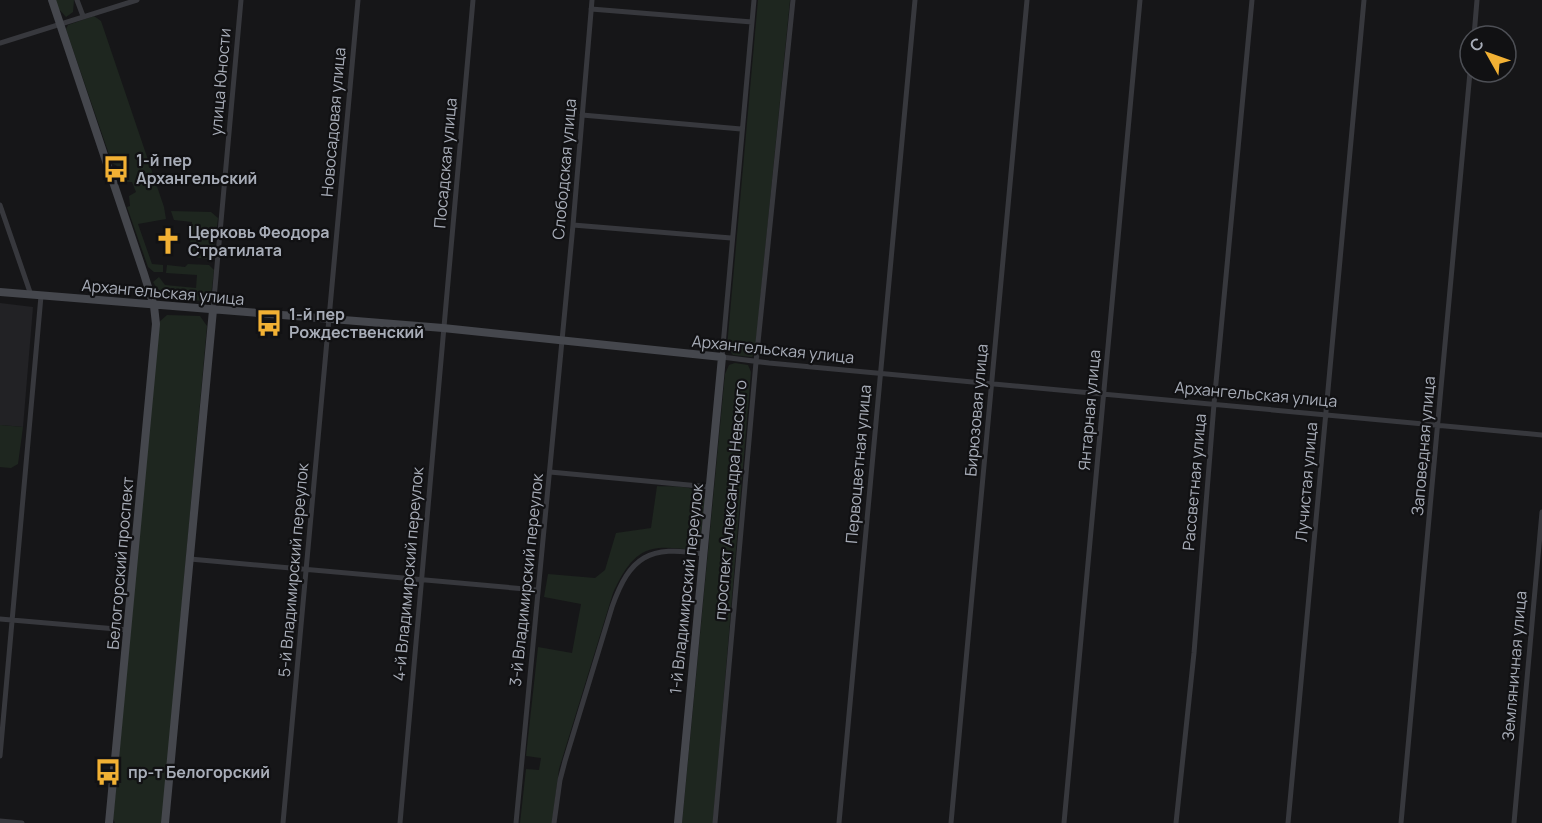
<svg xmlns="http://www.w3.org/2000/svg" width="1542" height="823" viewBox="0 0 1542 823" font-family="Manrope,sans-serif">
	<rect width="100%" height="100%" fill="#161618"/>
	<path fill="#222225" d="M0,303L33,307L23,427L0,425Z"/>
	<path fill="#1e261f" d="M55,0H74L73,12L66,17L58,8Z
		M758,0H790L755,352L752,357L733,355L727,347Z
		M94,16L101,21L164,207L166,219L138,224L152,264L163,265V272H154L148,267L127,207L130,206L129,196L136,192L132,182H119L116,176L119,171L117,166L112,163L69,38L66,29L68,25Z
		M171,211L211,212L218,218L213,257L210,259L189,257L192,222L174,220Z
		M188,264L209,265L214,270L211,296L205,301C185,300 164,302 153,282L159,277L165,285L196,288L197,275L166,273L167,265L185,267Z
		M167,315L200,316L207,326L162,823H115L113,819L159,322Z
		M735,363L748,365L751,372L713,823H682L725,374L729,365Z
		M0,425L23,427L18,464L11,468L0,467Z
		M657,486C672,487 698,484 705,499L700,543L696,548L691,549C679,549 664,546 653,549C632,553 621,576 613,593L559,769L552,823H520L526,769L539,770L541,758L526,756L538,647L572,653L581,604L544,597L548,574L595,578L605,570L616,533L651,528Z"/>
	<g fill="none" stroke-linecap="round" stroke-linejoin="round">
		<path stroke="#37383d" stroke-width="5" d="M77,0L83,16
			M754,0L722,357L769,363L1542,435
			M591,9L752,22
			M1474,36L1477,0
			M0,43L137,0
			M582,115L741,129
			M0,205L31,295
			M573,225L731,238
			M213,310L241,0
			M550,472L710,487
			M190,559L537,590
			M0,619L128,630
			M0,756L41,296
			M0,821L22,823
			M283,823L358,0
			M400,823L473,0
			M516,823L573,225L592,0
			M554,823L560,780L565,761L612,607C630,556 649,545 703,554
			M715,823L756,362L793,0
			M839,823L915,0
			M951,823L1027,0
			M1064,823L1140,0
			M1176,823L1194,653L1214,404L1252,0
			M1288,823L1364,0
			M1401,823L1470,72
			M1514,823L1542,512"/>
		<path stroke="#45474d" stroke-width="8" d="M52,0L144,274L154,306L156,324L109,823
			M0,292L443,328L722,357L678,823
			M165,823L213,310"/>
	</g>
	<defs>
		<symbol id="bus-bare" viewBox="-9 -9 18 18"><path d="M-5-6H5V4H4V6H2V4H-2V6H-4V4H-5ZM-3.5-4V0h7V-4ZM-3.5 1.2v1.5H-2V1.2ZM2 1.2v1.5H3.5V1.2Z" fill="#f2b134" stroke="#111113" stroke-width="2.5" paint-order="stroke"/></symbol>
		<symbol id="church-bare" viewBox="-9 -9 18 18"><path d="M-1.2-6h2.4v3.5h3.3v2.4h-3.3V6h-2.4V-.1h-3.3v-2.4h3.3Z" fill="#f2b134" stroke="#111113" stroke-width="2.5" paint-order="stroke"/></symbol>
	</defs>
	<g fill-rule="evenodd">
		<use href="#bus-bare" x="97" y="150" width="38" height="38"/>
		<use href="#church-bare" x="149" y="222" width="38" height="38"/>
		<use href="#bus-bare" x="250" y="304" width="38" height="38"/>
		<use href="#bus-bare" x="89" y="753" width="38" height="38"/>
	</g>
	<g text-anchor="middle" stroke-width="4.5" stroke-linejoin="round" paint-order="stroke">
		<g font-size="16" fill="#a8adb8" stroke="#111113">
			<text transform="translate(220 82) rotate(-85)" y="6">улица Юности</text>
			<text transform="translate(333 122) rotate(-85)" y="6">Новосадовая улица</text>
			<text transform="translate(445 163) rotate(-85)" y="6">Посадская улица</text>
			<text transform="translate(564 169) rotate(-85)" y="6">Слободская улица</text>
			<text transform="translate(163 292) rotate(5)" y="6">Архангельская улица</text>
			<text transform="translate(773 349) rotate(6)" y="6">Архангельская улица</text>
			<text transform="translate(1256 394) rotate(5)" y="6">Архангельская улица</text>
			<text transform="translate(976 410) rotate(-85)" y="6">Бирюзовая улица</text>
			<text transform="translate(1089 410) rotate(-85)" y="6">Янтарная улица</text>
			<text transform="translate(1423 446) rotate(-85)" y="6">Заповедная улица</text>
			<text transform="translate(858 464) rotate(-85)" y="6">Первоцветная улица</text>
			<text transform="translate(1194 482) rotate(-85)" y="6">Рассветная улица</text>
			<text transform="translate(1306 482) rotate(-85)" y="6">Лучистая улица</text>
			<text transform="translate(730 500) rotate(-85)" y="6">проспект Александра Невского</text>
			<text transform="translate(120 563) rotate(-85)" y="6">Белогорский проспект</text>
			<text transform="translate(293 570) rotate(-85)" y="6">5-й Владимирский переулок</text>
			<text transform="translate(408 574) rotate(-85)" y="6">4-й Владимирский переулок</text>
			<text transform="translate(526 580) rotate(-84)" y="6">3-й Владимирский переулок</text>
			<text transform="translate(686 589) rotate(-84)" y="6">1-й Владимирский переулок</text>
			<text transform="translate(1514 666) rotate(-85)" y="6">Земляничная улица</text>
		</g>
		<g font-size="16" font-weight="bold" fill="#a8adb8" stroke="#111113" text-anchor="start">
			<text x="136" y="166">1-й пер<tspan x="136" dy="18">Архангельский</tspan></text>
			<text x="188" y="238">Церковь Феодора<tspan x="188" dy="18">Стратилата</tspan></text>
			<text x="289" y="320">1-й пер<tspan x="289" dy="18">Рождественский</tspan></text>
			<text x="128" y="778">пр-т Белогорский</text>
		</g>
	</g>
	<g transform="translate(1488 54) rotate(310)"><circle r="28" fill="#111113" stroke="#4d4f55" stroke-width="1.5"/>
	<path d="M0-4.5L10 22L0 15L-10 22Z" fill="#f2b134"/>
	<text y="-9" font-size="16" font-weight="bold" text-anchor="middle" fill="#a8adb8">С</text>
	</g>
</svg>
